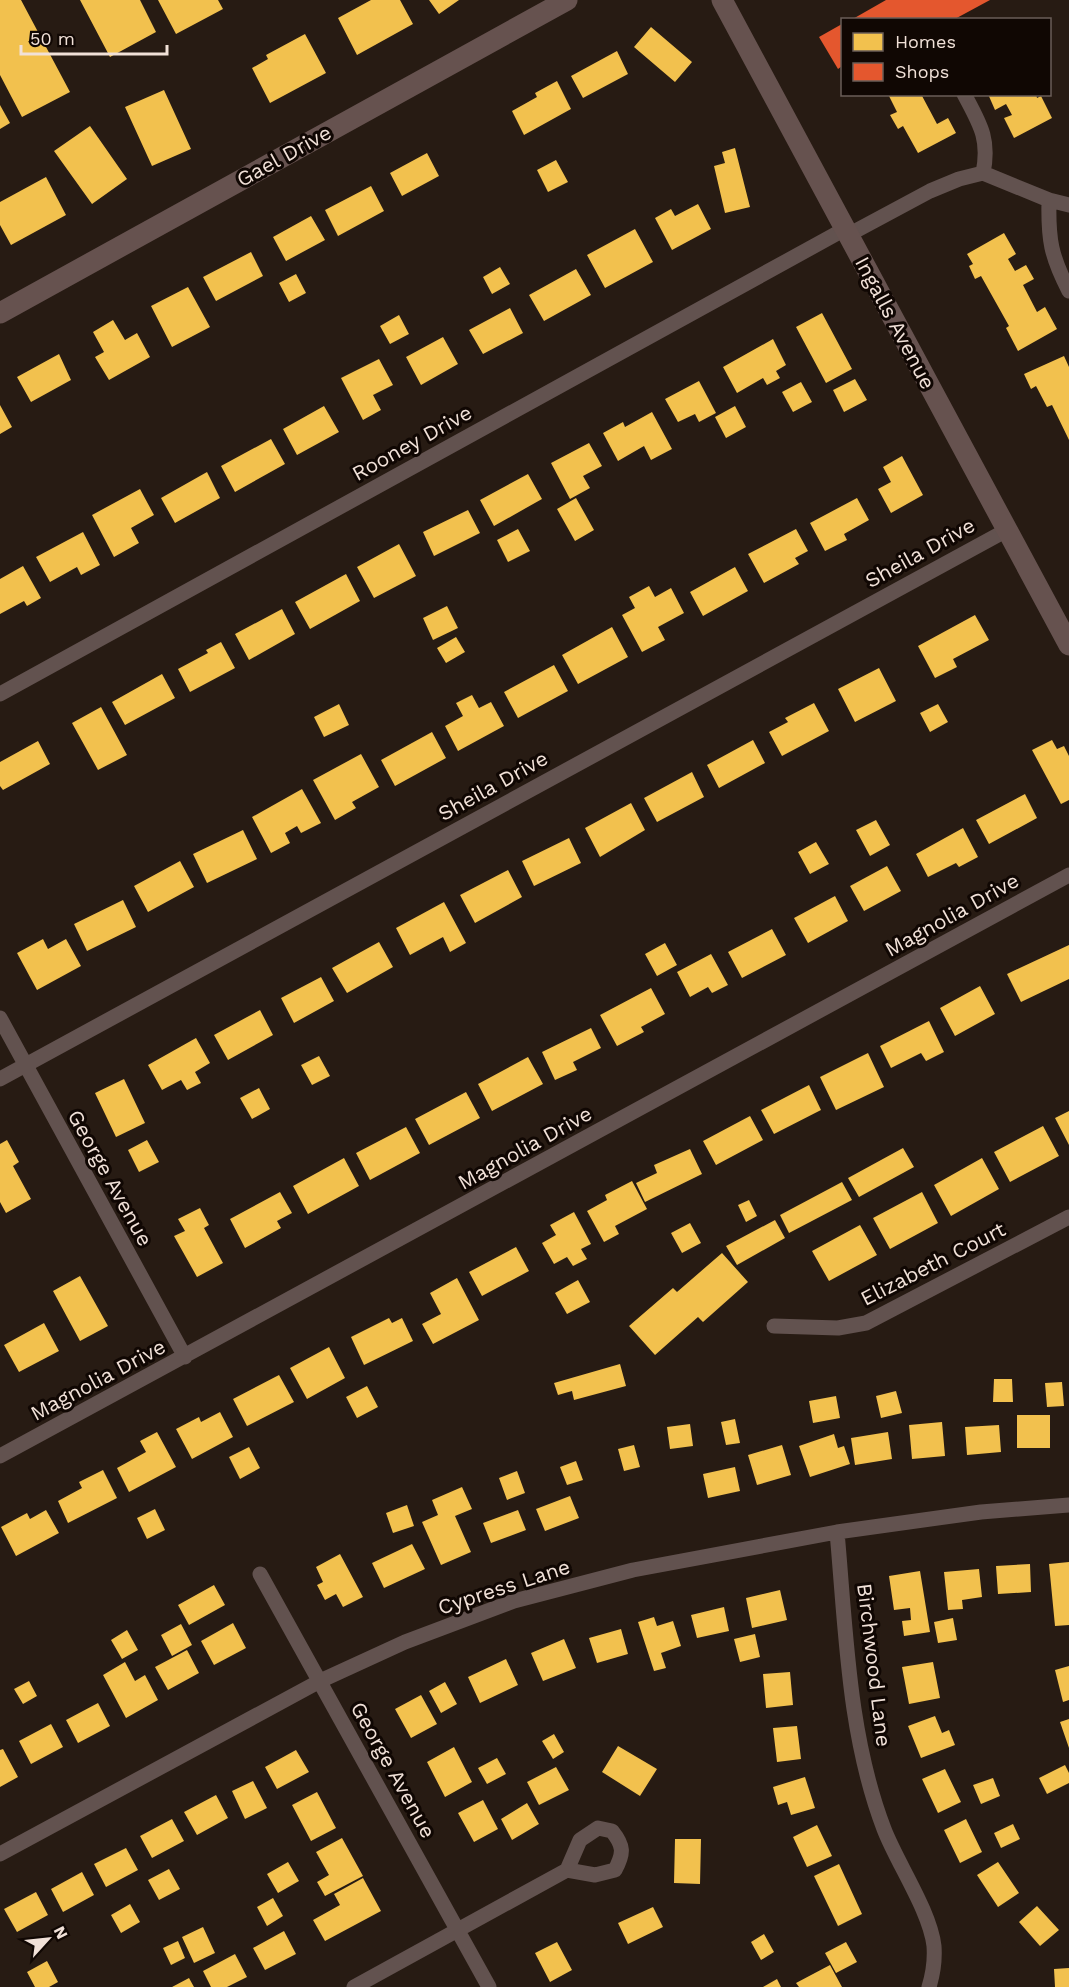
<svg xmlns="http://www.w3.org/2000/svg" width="1069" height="1987" viewBox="0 0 1069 1987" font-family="'Work Sans',sans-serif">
	<rect width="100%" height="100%" fill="#271b13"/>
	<path fill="#f2c14e" d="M0,0H21L70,92L22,117L0,75Z
		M80,0H140L156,32L110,57Z
		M158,0H218L223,9L176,34Z
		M371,0H400L413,24L357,55L338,18Z
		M429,0H459L439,14Z
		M651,27L692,62L675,82L634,47Z
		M305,34L326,73L270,103L252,68L268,59L266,55Z
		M617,51L628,74L583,98L571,76Z
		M557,81L571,109L524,135L512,111L537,97L535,93Z
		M164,90L191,149L152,166L125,107Z
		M888,94H921L937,124L948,118L956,133L918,153L903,126L898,129L890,115L897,112Z
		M988,94H1036L1037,98L1041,96L1052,118L1014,138L1004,118L1012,115L1006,104L995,110Z
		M0,105L10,123L0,129Z
		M90,126L127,179L92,204L54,151Z
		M735,148L750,207L725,213L714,166L725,163L722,152Z
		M427,153L439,176L402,196L390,173Z
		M556,160L568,182L548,192L537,170Z
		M46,177L66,215L11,245L0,225V202Z
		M371,186L384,211L338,236L325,210Z
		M698,204L711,229L672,250L655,218L671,209L675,216Z
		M311,216L325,240L286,261L273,237Z
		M635,229L653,262L605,288L587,255Z
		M1004,233L1016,254L1008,259L1015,271L1026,265L1034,279L1023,285L1037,312L1045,307L1057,329L1018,351L1006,328L1009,326L981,276L975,279L969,266L973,264L967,254Z
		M251,252L263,276L216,301L203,277Z
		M500,267L510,284L492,294L483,277Z
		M576,269L591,295L544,321L529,295Z
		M296,274L306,293L289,302L279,283Z
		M188,287L210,327L172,347L151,306Z
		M510,308L523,333L483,354L469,330Z
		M822,313L852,369L826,383L796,327Z
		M399,315L409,334L390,344L380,326Z
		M113,320L125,340L137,333L150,357L109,380L95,357L104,352L93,332Z
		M443,337L458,364L421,385L406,357Z
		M773,339L786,365L776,371L780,378L767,385L763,378L737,393L723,367Z
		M59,354L71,380L31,402L17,377Z
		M1064,356L1069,367V440L1052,405L1047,407L1036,386L1031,389L1024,374Z
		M379,359L393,385L373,395L381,410L363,420L341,378Z
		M855,379L867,400L844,412L833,390Z
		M699,381L716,413L699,422L695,414L678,422L665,399Z
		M801,382L812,402L793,412L782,392Z
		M0,405L12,427L0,434Z
		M324,406L339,432L297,455L283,429Z
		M735,406L746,427L726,438L715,417Z
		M652,412L672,449L651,460L644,446L618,461L603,433L623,422L625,427Z
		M271,439L285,464L235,492L221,466Z
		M589,443L602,466L583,476L590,488L570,499L551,463Z
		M902,456L923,495L891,513L878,489L891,482L883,467Z
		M207,472L220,498L175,523L161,498Z
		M528,474L542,499L494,526L480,500Z
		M140,489L154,515L131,528L139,543L114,557L92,515Z
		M576,498L594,530L575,541L557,509Z
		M857,498L869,520L844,534L847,540L825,551L810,523Z
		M468,510L480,533L434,556L423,532Z
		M518,529L530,551L508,562L497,540Z
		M796,529L808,551L795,558L799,564L764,583L748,554Z
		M83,532L100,565L81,575L77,567L50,582L36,557Z
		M399,544L416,576L374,598L357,567Z
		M23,566L41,598L27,606L24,601L0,614V579Z
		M735,567L748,591L703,616L690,592Z
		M346,574L360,601L310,629L295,602Z
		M649,586L655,597L671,588L684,613L658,627L665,640L642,652L622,615L635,608L629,597Z
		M447,606L458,628L433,640L423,618Z
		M282,609L295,634L249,660L235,634Z
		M975,615L989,640L953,659L957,667L935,678L918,646Z
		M612,627L628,657L578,684L562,655Z
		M456,637L465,652L446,663L437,648Z
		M221,642L235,668L190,692L178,669L208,653L206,650Z
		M554,665L568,691L518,718L504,692Z
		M879,668L896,701L855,722L838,689Z
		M162,674L175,698L125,725L112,702Z
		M472,695L479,708L491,702L504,726L458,751L445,726L463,716L456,703Z
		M814,703L829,731L782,756L769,732L788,722L785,718Z
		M339,704L349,725L324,737L314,717Z
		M938,704L948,722L930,732L920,713Z
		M101,707L127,755L98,770L72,723Z
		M432,732L446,758L395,786L381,760Z
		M753,740L765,763L719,788L707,765Z
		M1052,740L1057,749L1064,746L1069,756V800L1061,804L1032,750Z
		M38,741L50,764L3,790L0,786V762Z
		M361,754L379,787L352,802L356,808L335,820L313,780Z
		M692,772L704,797L657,822L644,798Z
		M302,789L321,823L301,833L297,826L285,833L290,843L271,853L252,817Z
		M1025,794L1037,818L989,844L976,820Z
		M631,803L645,830L600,857L585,828Z
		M876,820L890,845L870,856L856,830Z
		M963,828L978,857L959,867L956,863L928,877L916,854Z
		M243,830L257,859L207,883L193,854Z
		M569,838L581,863L534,886L522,861Z
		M816,842L829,864L810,874L798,852Z
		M180,861L194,887L148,912L134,886Z
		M887,866L901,891L864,911L850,886Z
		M508,870L522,897L475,923L460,895Z
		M835,896L848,921L808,943L794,918Z
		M123,900L136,927L87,951L74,924Z
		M444,902L466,943L450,952L443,937L410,955L396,928Z
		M772,929L786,955L742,978L728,952Z
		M43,939L48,949L66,939L81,966L37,990L17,953Z
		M379,942L393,967L347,993L332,968Z
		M665,943L677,965L657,976L645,954Z
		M1069,945V979L1021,1002L1007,974Z
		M711,954L728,985L712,993L708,987L690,997L677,972Z
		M321,977L334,1001L294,1023L281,998Z
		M980,986L995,1014L955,1036L940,1008Z
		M651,988L665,1014L641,1027L644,1032L617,1046L600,1015Z
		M260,1010L273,1035L228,1060L214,1035Z
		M929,1021L944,1052L926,1061L921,1053L891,1068L880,1046Z
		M591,1028L601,1048L573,1062L577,1070L555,1080L542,1052Z
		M196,1038L210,1063L195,1072L201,1083L187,1090L181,1080L162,1090L148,1065Z
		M868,1053L884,1087L836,1110L820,1077Z
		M319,1056L330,1076L312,1085L301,1065Z
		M528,1057L543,1084L492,1111L478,1084Z
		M124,1079L145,1123L116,1137L95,1093Z
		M809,1085L821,1110L774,1134L761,1110Z
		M259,1088L270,1109L252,1119L240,1098Z
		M466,1092L480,1118L429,1145L415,1119Z
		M1069,1111V1145L1055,1118Z
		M750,1116L763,1140L716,1165L703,1141Z
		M1043,1126L1059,1156L1010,1182L994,1152Z
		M406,1127L420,1153L370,1180L356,1153Z
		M7,1140L19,1162L13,1166L31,1199L6,1213L0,1202V1144Z
		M147,1140L159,1162L139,1172L128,1150Z
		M903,1148L914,1167L859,1197L848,1178Z
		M690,1149L702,1174L645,1202L636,1183L657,1173L654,1165Z
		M344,1158L359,1186L308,1214L293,1186Z
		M982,1158L999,1189L951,1216L934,1185Z
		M632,1181L647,1209L615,1226L619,1234L604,1242L587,1211L607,1200L605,1195Z
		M842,1182L852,1200L789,1233L780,1215Z
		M280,1192L292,1213L277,1221L281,1228L245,1248L230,1219Z
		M922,1192L938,1223L890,1249L873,1218Z
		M749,1200L757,1216L746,1222L738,1205Z
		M200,1208L209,1225L204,1228L223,1263L197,1277L174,1236L185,1231L178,1219Z
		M574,1212L591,1244L581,1249L587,1259L573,1266L567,1257L554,1264L542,1243L556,1235L550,1225Z
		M775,1220L785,1238L737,1265L726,1246Z
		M690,1223L701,1243L682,1253L671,1233Z
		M860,1225L877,1255L829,1281L812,1251Z
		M516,1247L529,1271L482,1296L469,1272Z
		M722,1253L748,1282L703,1322L698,1317L655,1355L629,1326L673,1288L677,1292Z
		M80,1276L108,1326L80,1341L53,1291Z
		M457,1278L479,1320L433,1344L422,1324L441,1314L430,1293Z
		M578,1280L590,1302L567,1314L555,1293Z
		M389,1318L392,1323L402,1318L413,1341L364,1365L351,1337Z
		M44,1323L59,1351L19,1372L4,1345Z
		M329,1347L345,1378L307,1399L290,1368Z
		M620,1364L626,1386L574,1400L572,1391L558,1395L554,1383Z
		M279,1375L294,1402L247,1426L233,1399Z
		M994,1379H1012L1013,1402H993Z
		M1062,1382L1064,1406L1047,1407L1045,1383Z
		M367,1386L378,1407L357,1418L346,1397Z
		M896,1391L902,1413L881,1418L876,1396Z
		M836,1396L840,1418L813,1423L809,1401Z
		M220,1412L233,1437L192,1459L176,1429L199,1417L201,1422Z
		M1017,1415H1050V1448H1017Z
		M735,1419L740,1443L726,1445L721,1422Z
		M942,1422L945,1456L912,1459L909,1425Z
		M690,1424L693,1446L670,1449L667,1427Z
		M999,1425L1001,1452L967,1455L965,1427Z
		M157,1432L176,1467L129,1492L117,1468L146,1452L140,1441Z
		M888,1432L892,1459L855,1465L851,1438Z
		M834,1434L838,1448L844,1446L850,1464L810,1477L799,1446Z
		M634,1445L640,1467L624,1471L618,1449Z
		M782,1445L791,1475L757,1485L748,1455Z
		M249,1447L260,1468L240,1479L229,1457Z
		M576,1461L583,1480L567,1485L560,1467Z
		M735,1467L740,1491L708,1498L703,1474Z
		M103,1470L117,1498L68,1523L58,1501L82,1488L79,1482Z
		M517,1471L525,1493L507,1500L499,1478Z
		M462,1487L472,1509L455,1516L471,1552L441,1565L422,1522L438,1515L432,1500Z
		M570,1496L579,1518L545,1531L536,1509Z
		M407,1505L414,1526L393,1533L386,1513Z
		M155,1509L165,1530L147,1539L137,1518Z
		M46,1510L59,1533L16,1556L1,1527L27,1513L30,1519Z
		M518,1510L526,1530L491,1543L483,1523Z
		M412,1544L425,1569L384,1588L372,1563Z
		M340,1554L363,1597L343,1607L336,1594L325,1600L317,1585L323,1582L316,1567Z
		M1069,1562V1625L1055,1626L1049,1564Z
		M1030,1564L1031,1592L998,1594L996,1566Z
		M979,1569L982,1597L962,1600L963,1609L948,1610L944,1572Z
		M920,1571L930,1632L904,1636L902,1621L911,1620L910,1608L894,1610L889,1576Z
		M214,1585L225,1605L189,1625L178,1605Z
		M780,1590L787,1620L752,1628L746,1598Z
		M724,1607L729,1631L697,1638L691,1615Z
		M654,1617L657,1626L673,1621L681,1646L661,1653L666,1668L654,1671L638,1622Z
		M953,1618L957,1640L938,1643L934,1622Z
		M233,1623L246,1648L214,1665L201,1641Z
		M181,1624L192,1645L172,1656L161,1635Z
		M621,1629L628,1654L597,1663L589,1638Z
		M127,1630L138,1650L122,1659L111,1640Z
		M755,1634L760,1657L740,1662L734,1639Z
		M564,1639L576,1668L543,1681L531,1653Z
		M187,1650L199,1673L168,1690L155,1667Z
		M506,1659L518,1685L480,1703L468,1677Z
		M125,1662L135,1681L145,1675L158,1700L126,1718L103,1675Z
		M933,1662L940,1698L909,1704L902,1667Z
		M1069,1666V1700L1063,1702L1055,1670Z
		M790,1672L793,1705L766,1708L763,1674Z
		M29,1681L37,1696L23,1704L14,1689Z
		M445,1682L457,1704L441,1713L429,1691Z
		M421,1695L437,1724L411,1738L395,1709Z
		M98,1703L110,1726L78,1743L66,1720Z
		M935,1716L942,1733L949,1730L955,1745L921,1758L908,1726Z
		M1069,1719V1748L1060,1722Z
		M51,1724L63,1747L31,1764L19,1741Z
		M797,1726L801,1759L777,1762L773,1728Z
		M554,1734L564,1752L553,1759L542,1741Z
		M618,1746L657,1769L640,1796L602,1772Z
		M454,1747L472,1782L445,1797L427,1762Z
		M3,1749L18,1777L0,1787V1750Z
		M296,1750L309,1772L277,1789L265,1767Z
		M497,1758L506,1774L487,1784L478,1768Z
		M1065,1765L1069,1773V1783L1047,1794L1039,1778Z
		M556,1767L569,1790L539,1805L527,1782Z
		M945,1769L961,1802L938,1813L922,1779Z
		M805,1777L815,1808L791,1815L787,1802L778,1805L773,1787Z
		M993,1778L1000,1796L981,1804L973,1785Z
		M253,1781L267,1808L245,1819L232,1791Z
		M317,1792L336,1828L311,1841L292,1805Z
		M216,1795L228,1818L197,1835L184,1812Z
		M483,1800L498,1829L474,1842L458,1813Z
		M527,1803L539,1824L512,1840L501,1819Z
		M172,1819L184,1841L152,1858L140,1836Z
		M966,1819L982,1852L960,1863L944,1830Z
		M1013,1824L1020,1839L1001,1848L994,1833Z
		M817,1825L832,1856L807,1867L793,1837Z
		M342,1838L363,1876L325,1896L317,1882L329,1875L316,1852Z
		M675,1839H701L700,1884L674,1883Z
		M126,1848L138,1870L106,1887L94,1864Z
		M288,1862L299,1881L278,1893L267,1874Z
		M998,1862L1019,1893L998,1907L977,1875Z
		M839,1864L862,1914L838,1926L814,1876Z
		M169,1869L180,1889L159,1900L148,1880Z
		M82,1872L94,1895L63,1912L51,1889Z
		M363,1878L381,1911L325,1941L313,1920L340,1905L334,1894Z
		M36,1892L48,1915L17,1932L4,1909Z
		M273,1898L283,1916L267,1926L257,1907Z
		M130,1904L140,1922L121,1933L111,1915Z
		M1037,1906L1059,1930L1040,1946L1019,1922Z
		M653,1907L663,1927L628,1944L618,1923Z
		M203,1927L215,1953L194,1963L182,1937Z
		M284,1931L296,1954L265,1970L253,1948Z
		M764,1934L774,1952L761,1960L751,1942Z
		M178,1941L185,1958L171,1965L163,1948Z
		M557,1942L572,1970L550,1982L535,1953Z
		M846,1942L857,1962L836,1973L825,1953Z
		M235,1954L247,1977L227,1987H211L203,1971Z
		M47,1961L58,1982L49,1987H35L27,1972Z
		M830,1965L842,1987H799L796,1983Z
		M1069,1968V1987H1055L1054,1969Z
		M189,1978L194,1987H172Z
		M777,1979L781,1987H763Z"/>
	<path fill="#e4572e" d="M886,0H990L953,20H851Z
		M842,24V66L838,69L819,37Z"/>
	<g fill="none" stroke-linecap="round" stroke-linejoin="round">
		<path stroke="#62524f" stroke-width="15" d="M964,94C980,124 990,139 983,173
			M1049,200C1048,240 1051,256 1069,291
			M848,235L930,191L959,179L983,173L1049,200L1069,205
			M0,694L845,229
			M0,1018L185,1357
			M0,1079L1007,530
			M774,1326L838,1328L866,1323L1069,1217
			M0,1456L1069,875
			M837,1532C846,1631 848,1735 884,1829C897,1863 930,1911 934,1946C935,1960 933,1974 929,1987
			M260,1574L489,1987
			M0,1854L320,1681L405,1642L514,1601L633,1570L837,1532L981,1512L1069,1505
			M354,1987L567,1870L595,1875L615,1870C624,1853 624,1846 612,1831L598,1828L580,1840L567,1870"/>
		<path stroke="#66524f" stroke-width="21" d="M722,0L1069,645
			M0,313L567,0"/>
	</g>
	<g text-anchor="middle" stroke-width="6" stroke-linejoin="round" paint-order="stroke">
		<g font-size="21" fill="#f1e1d8" stroke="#100703">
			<text transform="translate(284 156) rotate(-29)" y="7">Gael Drive</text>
			<text transform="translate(895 323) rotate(62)" y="7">Ingalls Avenue</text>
			<text transform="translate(412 443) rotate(-29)" y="7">Rooney Drive</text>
			<text transform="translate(920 553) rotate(-29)" y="7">Sheila Drive</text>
			<text transform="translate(493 786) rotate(-29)" y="7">Sheila Drive</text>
			<text transform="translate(952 915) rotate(-29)" y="7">Magnolia Drive</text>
			<text transform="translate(525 1148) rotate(-29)" y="7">Magnolia Drive</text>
			<text transform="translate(110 1178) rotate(61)" y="7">George Avenue</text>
			<text transform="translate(933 1264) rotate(-27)" y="7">Elizabeth Court</text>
			<text transform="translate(98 1380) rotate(-28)" y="7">Magnolia Drive</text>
			<text transform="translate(504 1587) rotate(-18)" y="7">Cypress Lane</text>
			<text transform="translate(874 1665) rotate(83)" y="7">Birchwood Lane</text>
			<text transform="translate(393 1770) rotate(61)" y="7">George Avenue</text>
		</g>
	</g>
	<rect x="841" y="18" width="210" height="78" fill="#100703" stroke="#6a5e58" stroke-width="1.5"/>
	<rect x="853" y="33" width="30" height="18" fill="#f2c14e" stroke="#6a5e58" stroke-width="1.5"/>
	<text x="895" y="48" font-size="18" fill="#f1e1d8">Homes</text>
	<rect x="853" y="63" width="30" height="18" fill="#e4572e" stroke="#6a5e58" stroke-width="1.5"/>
	<text x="895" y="78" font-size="18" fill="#f1e1d8">Shops</text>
	<g transform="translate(48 1939) rotate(63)" stroke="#100703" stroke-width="4.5" paint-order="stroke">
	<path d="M0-4.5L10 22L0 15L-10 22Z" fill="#f1e1d8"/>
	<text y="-9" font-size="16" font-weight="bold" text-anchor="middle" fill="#f1e1d8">N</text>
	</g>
	<path d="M21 45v9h146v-9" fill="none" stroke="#f1e1d8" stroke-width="3"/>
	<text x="30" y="45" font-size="18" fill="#f1e1d8" stroke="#100703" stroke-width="4.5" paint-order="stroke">50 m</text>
</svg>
